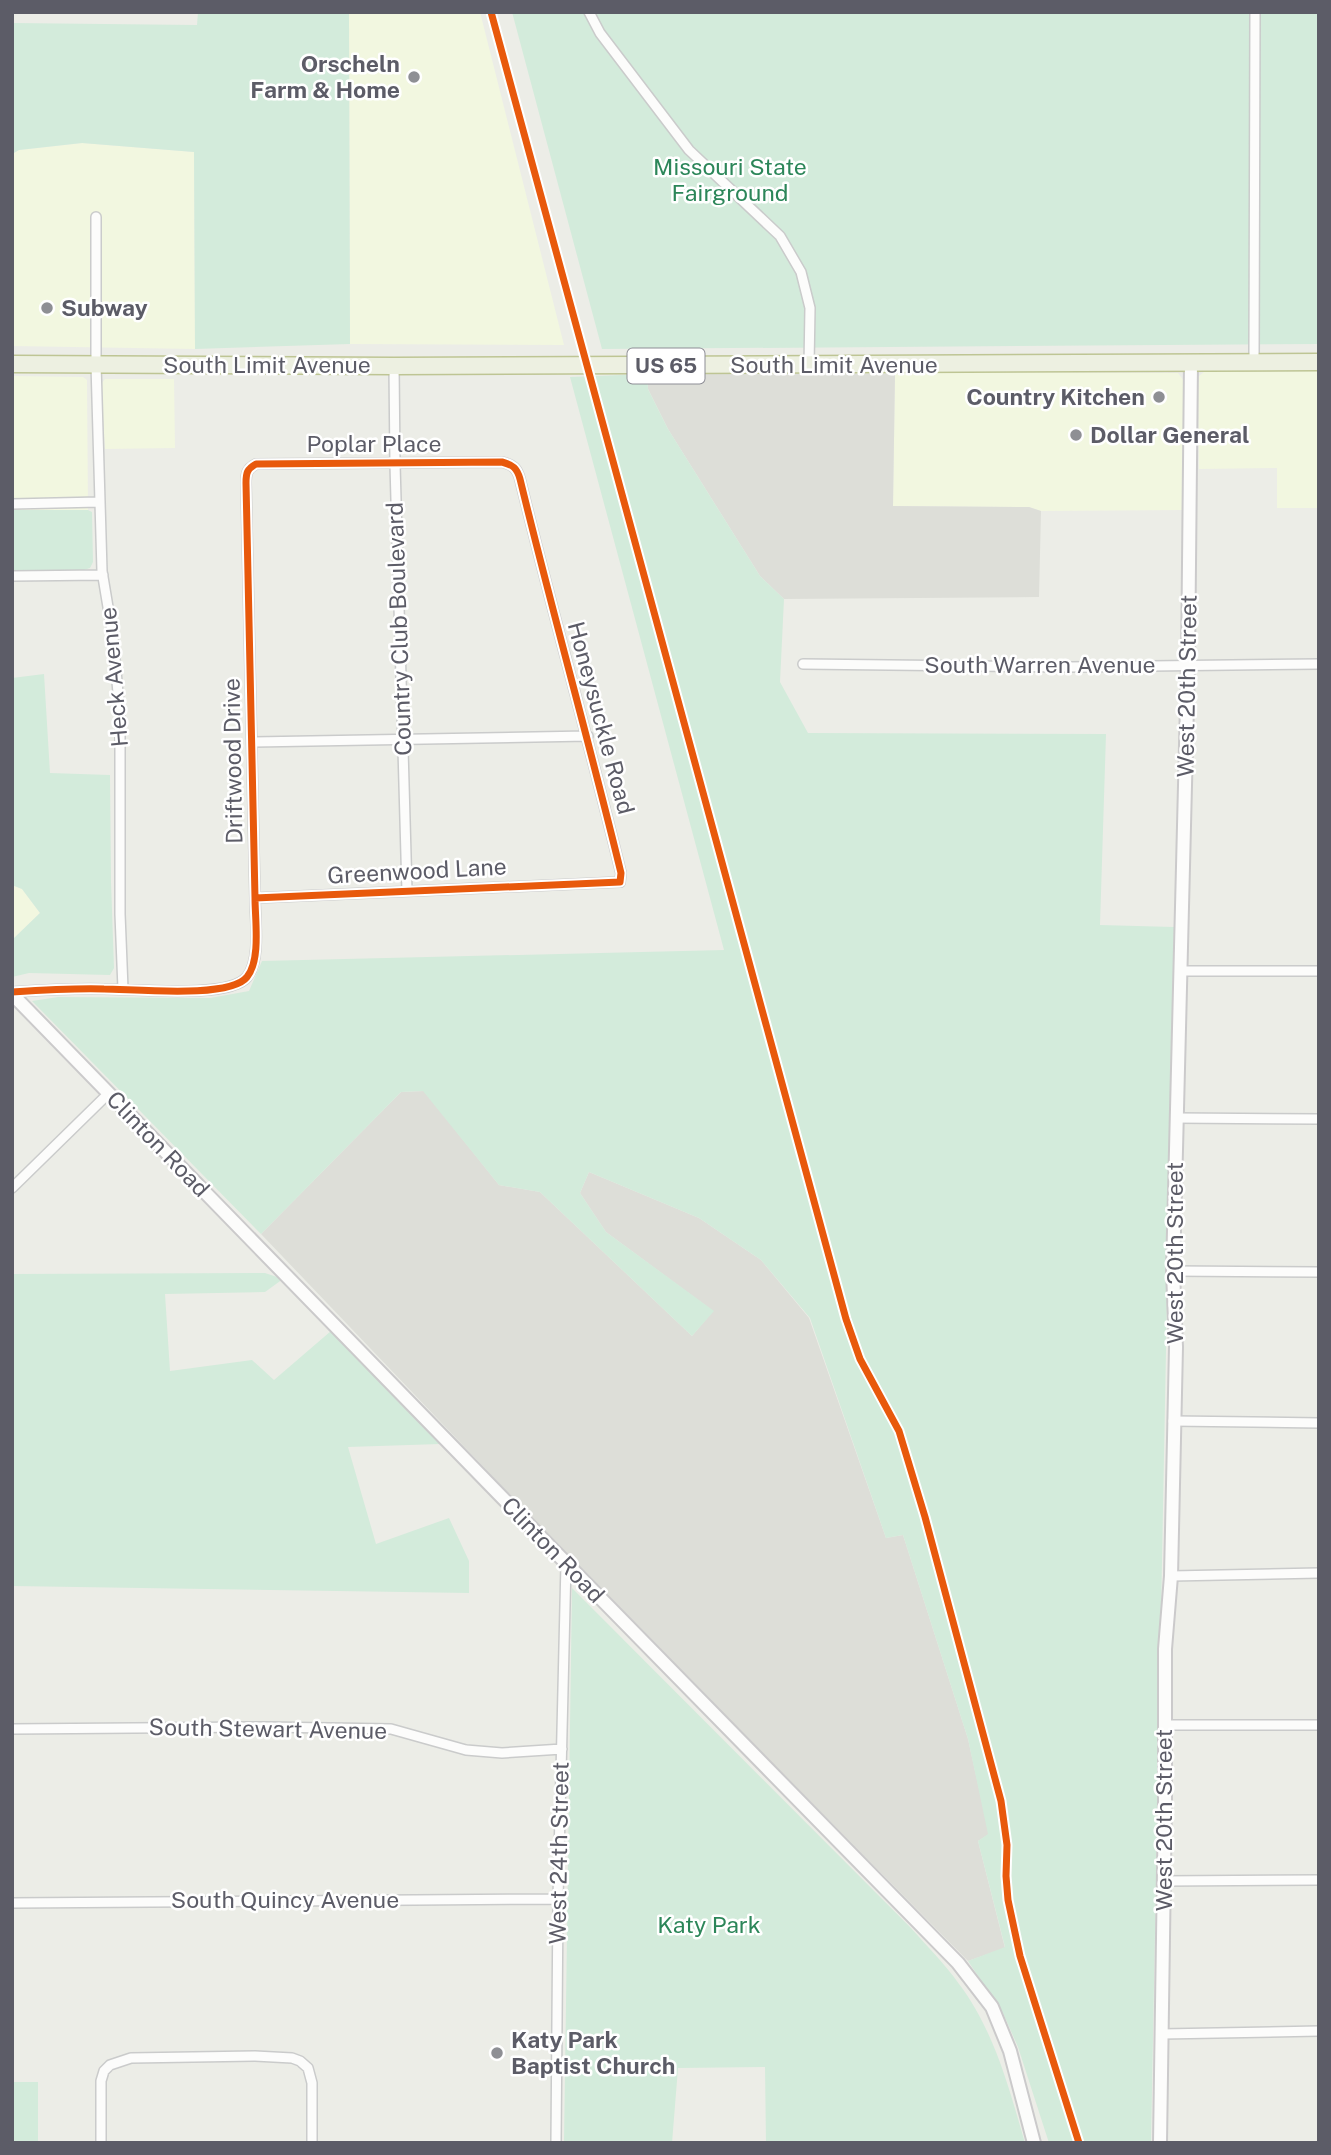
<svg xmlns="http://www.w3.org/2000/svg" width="1331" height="2155" viewBox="0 0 1331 2155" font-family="'Public Sans',sans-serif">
	<rect width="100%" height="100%" fill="#ecede7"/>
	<path fill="#f2f7e0" d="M349,12H480L564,345L350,344Z
		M82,143L194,152L195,349L12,346V154L19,150Z
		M1319,371V508H1277V468L1199,469L1198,383L1199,376L1204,372Z
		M976,372L1178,373L1184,381L1183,510L1041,511L1029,507L893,506L895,374Z
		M12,376L83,377L87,380L88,510H12Z
		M105,379H174L175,448L105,449L101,384Z
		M12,885L22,889L40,913L12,940Z"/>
	<path fill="#ddded8" d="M647,374H895L893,506L1029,507L1041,511L1039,597L784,599L760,576L668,429L648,389Z
		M424,1091L499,1185L540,1192L692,1336L713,1311L606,1232L580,1193L589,1172L699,1218L761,1260L809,1318L886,1538L903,1535L968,1739L989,1834L978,1841L1005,1948L968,1961L588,1576L261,1234L401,1092Z"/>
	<path fill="#d3ebdb" d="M198,12H349L350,344L195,349L194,152L82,143L19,150L12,154V23L197,25Z
		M512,12H1319V344L602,349Z
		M647,374L648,389L668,429L760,576L784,599L780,682L808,733L1106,734L1100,925L1174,927L1151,2143H1049L1018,2047L1003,2013L968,1961L1005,1947L978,1841L988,1834L968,1739L903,1535L886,1538L810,1318L761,1260L699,1218L589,1172L580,1193L606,1232L714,1311L692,1336L540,1192L499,1185L423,1091L401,1092L261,1234L32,1001L58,997L210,998L249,991L262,961L724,950L570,377Z
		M12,510H88L92,512L93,562L90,568L84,570H12Z
		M44,674L50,773L110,775L111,882L114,968L110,975L29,973L12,977V940L40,913L22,889L12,885V678Z
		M265,1273L283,1279L265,1292L165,1294L170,1371L252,1360L274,1380L331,1331L440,1444L348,1447L376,1544L449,1518L469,1561V1593L12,1586V1274Z
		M572,1588L910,1927C926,1945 945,1964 959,1984C994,2030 1009,2088 1025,2143H766L765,2067L678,2068L672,2143H564Z
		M12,2082H38V2143H12Z"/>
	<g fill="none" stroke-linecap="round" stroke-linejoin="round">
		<defs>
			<path id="street" d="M589,12L600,33L689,150L780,236L801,272L810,308L809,365
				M96,217V364L102,571L113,637L120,715V914L123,989
				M1254,362L1255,12
				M394,366L395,464L407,891
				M12,504L99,502
				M12,576L103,575
				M803,664L1069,667L1319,664
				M252,742L588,736
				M1181,971H1319
				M12,992C43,990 74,988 104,989C133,989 230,999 247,977C261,960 255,920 255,898L246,483C246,473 247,469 256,464L502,462C513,465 517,468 520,479C552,611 589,741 621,873L620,882L255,898
				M1176,1118L1319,1119
				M12,1188L109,1093
				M1173,1271L1319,1272
				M1173,1421L1319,1423
				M1171,1576L1319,1573
				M1165,1725H1319
				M12,1729L267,1727L391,1729L466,1750L502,1753L562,1749
				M1164,1881L1319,1880
				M12,1903L558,1899
				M1162,2034L1319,2031
				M101,2143V2081L104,2071L110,2065L131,2058L255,2056L292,2058L300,2061L308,2068L312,2083V2143
				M556,2143L558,1899L566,1563"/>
			<path id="secondary" d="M12,994L566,1563L958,1963L992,2007L1010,2051L1034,2143
				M1160,2143L1165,1801V1649L1171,1576L1176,1347L1173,1271L1188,664L1191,363"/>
			<path id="highway" d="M12,364L394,366L1319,362"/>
		</defs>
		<use href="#street" stroke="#cacbcb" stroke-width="12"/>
		<use href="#secondary" stroke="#cbcacb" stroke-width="16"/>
		<use href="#highway" stroke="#bec594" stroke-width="19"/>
		<use href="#street" stroke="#fcfcfb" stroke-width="9"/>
		<use href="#secondary" stroke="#fcfcfb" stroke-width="12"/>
		<use href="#highway" stroke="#edf0e1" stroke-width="16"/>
		<defs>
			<path id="cycleway" d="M491,12L846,1319L860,1359L899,1431L925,1517L1001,1801L1007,1845L1006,1876L1008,1900L1020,1956L1079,2143
				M12,992C43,990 74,988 104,989C133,989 230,999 247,977C261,960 255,920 255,898L246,483C246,473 247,469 256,464L502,462C513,465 517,468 520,479C552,611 589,741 621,873L620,882L255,898"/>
		</defs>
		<use href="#cycleway" stroke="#fff" stroke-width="11"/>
		<use href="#cycleway" stroke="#e8590c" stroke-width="7"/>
	</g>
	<g fill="#8e8f94" stroke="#fff" stroke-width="2.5">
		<circle cx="414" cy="77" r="7"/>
		<circle cx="47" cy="308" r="7"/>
		<circle cx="1159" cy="397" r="7"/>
		<circle cx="1076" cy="435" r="7"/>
		<circle cx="497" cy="2053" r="7"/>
	</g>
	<g text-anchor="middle" stroke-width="5" stroke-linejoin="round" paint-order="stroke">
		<rect fill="#fff" stroke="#8d8d95" stroke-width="2" x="627.5" y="348.5" width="77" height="35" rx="5"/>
		<g font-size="21" font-weight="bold" fill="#5c5c67">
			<text x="666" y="373">US 65</text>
		</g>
		<g font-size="23" font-weight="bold" fill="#5c5c67" stroke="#fff" text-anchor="start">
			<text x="400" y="72" text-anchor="end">Orscheln<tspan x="400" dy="26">Farm &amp; Home</tspan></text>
			<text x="61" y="316">Subway</text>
			<text x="1145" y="405" text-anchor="end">Country Kitchen</text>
			<text x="1090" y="443">Dollar General</text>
			<text x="511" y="2048">Katy Park<tspan x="511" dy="26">Baptist Church</tspan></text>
		</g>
		<g font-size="23" fill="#2c8659" stroke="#fff">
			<text x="730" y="175">Missouri State<tspan x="730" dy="26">Fairground</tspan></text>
			<text x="709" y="1933">Katy Park</text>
		</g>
		<g font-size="23" fill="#5c5c67" stroke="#fff">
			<text x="267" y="373">South Limit Avenue</text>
			<text x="834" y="373">South Limit Avenue</text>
			<text x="374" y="452">Poplar Place</text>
			<text transform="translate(399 629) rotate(-92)" y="8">Country Club Boulevard</text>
			<text x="1040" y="673">South Warren Avenue</text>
			<text transform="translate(114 677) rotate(-95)" y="8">Heck Avenue</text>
			<text transform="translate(1187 686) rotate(-89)" y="8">West 20th Street</text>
			<text transform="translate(601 718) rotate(75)" y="8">Honeysuckle Road</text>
			<text transform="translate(233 761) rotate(-91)" y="8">Driftwood Drive</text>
			<text transform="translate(417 871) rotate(-3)" y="8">Greenwood Lane</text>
			<text transform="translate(158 1144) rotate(46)" y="8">Clinton Road</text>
			<text transform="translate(1175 1253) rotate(-90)" y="8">West 20th Street</text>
			<text transform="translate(553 1550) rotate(46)" y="8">Clinton Road</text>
			<text transform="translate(268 1729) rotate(1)" y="8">South Stewart Avenue</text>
			<text transform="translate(1164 1820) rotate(-90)" y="8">West 20th Street</text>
			<text transform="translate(559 1853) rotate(-89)" y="8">West 24th Street</text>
			<text x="285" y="1908">South Quincy Avenue</text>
		</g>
	</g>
	<rect width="1331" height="2155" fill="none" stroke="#5c5c67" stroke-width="28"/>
</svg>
